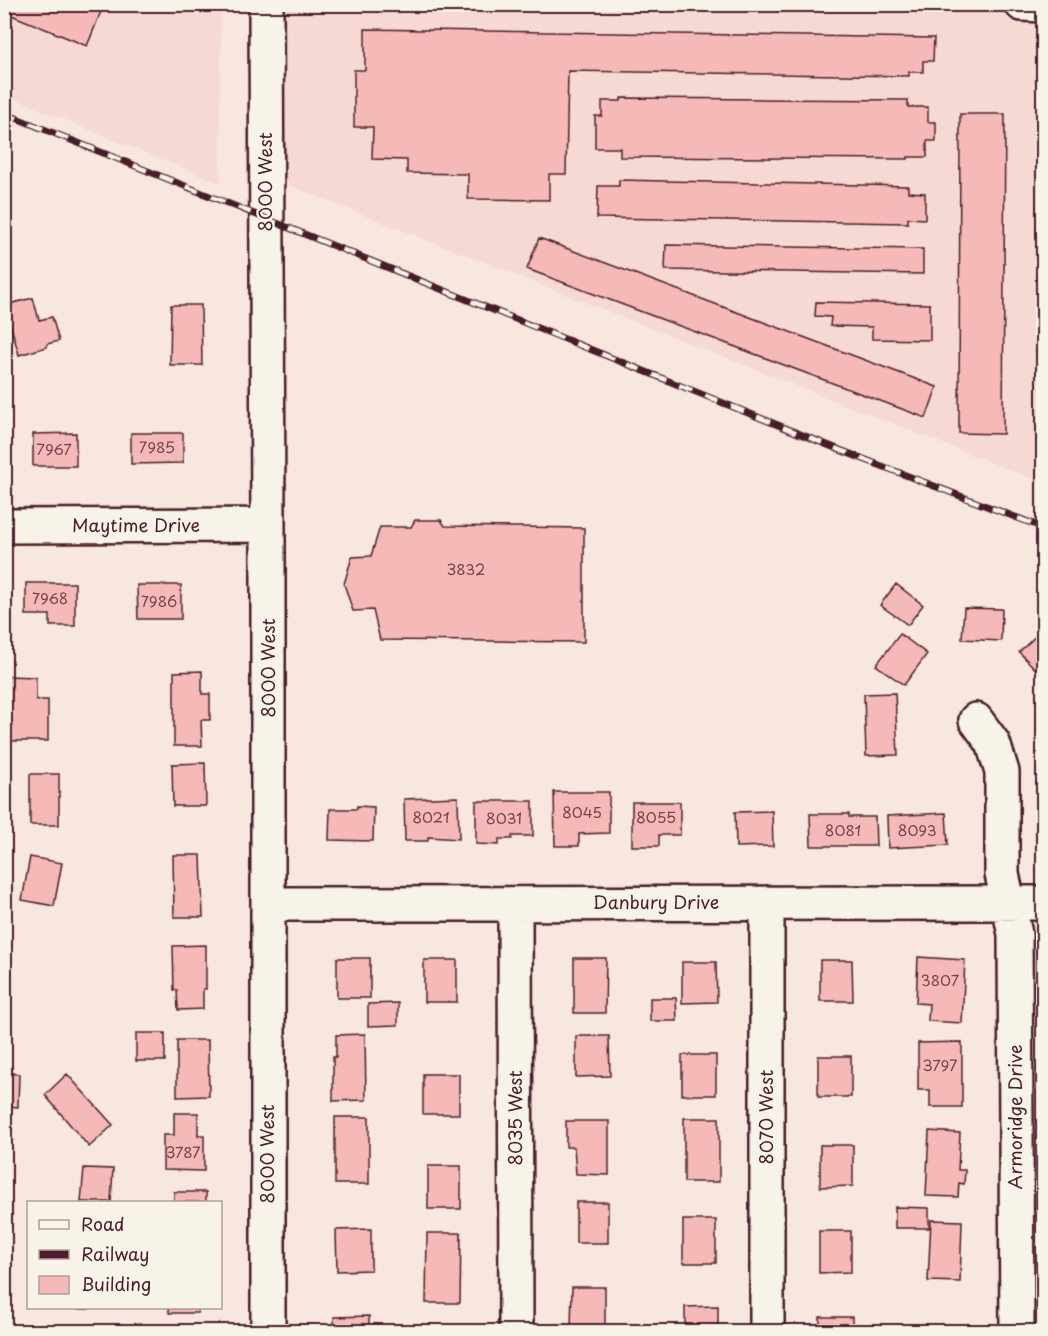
<svg xmlns="http://www.w3.org/2000/svg" width="1048" height="1336" viewBox="0 0 1048 1336" font-family="'Playpen Sans',sans-serif">
	<rect width="100%" height="100%" fill="#f7e7de"/>
	<filter id="ink" filterUnits="userSpaceOnUse"><feTurbulence type="fractalNoise" baseFrequency=".0167" numOctaves="2"/><feDisplacementMap in="SourceGraphic" scale="12" xChannelSelector="R" yChannelSelector="G"/><feConvolveMatrix kernelMatrix="1 2 1 2 8 2 1 2 1" color-interpolation-filters="sRGB"/></filter>
	<g filter="url(#ink)">
		<path fill="#f6d9d2" d="M4,5H221L220,183L5,95Z
			M279,5H1043V483L278,181Z"/>
		<path fill="#f5b9b7" stroke="#4a1f2b" stroke-width="1.5" d="M4,4H104L87,46L4,12Z
			M365,29L934,38L933,61H923V72H909V76L568,71L566,174H549V200L468,199V174L407,173V160L372,159L373,127H354V70H365Z
			M621,98L908,100V107H928V122H936V141H927V157H908V159L620,157V148H595V116H602V101H621Z
			M960,114H1005L1003,434L959,433Z
			M619,180L908,186V192L925,193V219L908,218V223L597,218L598,186H619Z
			M539,238L937,387L926,418L527,269Z
			M666,245L923,249V274L665,270Z
			M33,298L39,320L52,317L59,341L47,344V347L19,355L5,305Z
			M816,302L930,304V340L872,339V327L830,326L831,317L815,316Z
			M171,305H201L202,365H170Z
			M76,433V466H33V434Z
			M131,433H183V463L131,464Z
			M415,520H441L445,526L584,528V642L380,640L373,610L353,611L344,584L352,557L371,556L380,527H411Z
			M26,583H75V626H50V615H26Z
			M896,584L923,605L908,625L880,605Z
			M137,585H181V619H138Z
			M964,608L1002,609L1001,641L962,639Z
			M1043,629L1044,630V678L1019,652Z
			M900,634L927,654L904,685L876,665Z
			M202,671V694H210V720H201L202,746H174V672Z
			M6,676L36,677V700H48V741H6Z
			M895,693L898,755L866,756L864,694Z
			M205,763L206,806H173L172,764Z
			M30,774H59V825H30Z
			M554,792H609V833L579,834V846H555Z
			M458,797L459,839L428,837V841H405L404,799Z
			M476,801H533V836H512V839H499V845L476,844Z
			M632,802H680V835H659V846H632Z
			M357,806L374,807L373,841L329,840L330,809H357Z
			M772,811L773,846L736,847L735,812Z
			M946,813L948,845L888,848L887,816Z
			M810,814H849V817H875L876,846H811Z
			M173,855H201L203,917H174Z
			M30,857L62,863L54,906L22,900Z
			M206,945V989H203V1009L178,1010L177,990H174L173,946Z
			M918,957L965,960L962,1023L928,1021L929,1004L916,1003Z
			M337,958H370V998H337Z
			M574,958H606L605,1013H574Z
			M424,960H457V1002H424Z
			M820,960H852L853,1001H820Z
			M682,962H716L717,1002L682,1003Z
			M650,998H676L677,1021H650Z
			M398,1003V1025L368,1026V1004Z
			M136,1033H165V1061H136Z
			M365,1034L366,1100L333,1101V1057H336V1035Z
			M576,1036H609L610,1076L576,1077Z
			M177,1040H208L209,1096L177,1097Z
			M962,1042V1107H930V1090H918V1043Z
			M682,1055H716V1095H682Z
			M818,1056H851V1097H818Z
			M4,1073L19,1074L18,1107L4,1106Z
			M67,1074L113,1125L89,1147L45,1095Z
			M423,1074H459V1114H423Z
			M174,1113H198V1135H204V1171L163,1170V1135H174Z
			M335,1117H369V1184H335Z
			M684,1118H719V1182H684Z
			M566,1121H609V1175L576,1174L574,1147H566Z
			M929,1131L960,1133L958,1170H965L964,1184L959,1183L958,1197L926,1196Z
			M820,1145H853V1186L820,1187Z
			M428,1166H461V1209H428Z
			M84,1168L113,1169L111,1202H81Z
			M174,1192H206V1202H174Z
			M576,1202H608V1243H576Z
			M895,1207L929,1208V1228H895Z
			M683,1220H716V1263H683Z
			M931,1220L962,1221L960,1282L928,1281Z
			M371,1229V1270L337,1271L336,1230Z
			M819,1231H851V1272L819,1273Z
			M427,1233H461L460,1303H426Z
			M572,1287H605V1330L571,1329Z
			M718,1306V1332H685V1307Z
			M55,1308H89V1309H55Z
			M169,1308H198V1313H169Z
			M369,1316V1332H334V1317Z
			M820,1317H852V1332H820Z
			M918,1327L961,1329V1332H918Z
			M46,1330H94V1332H46Z
			M428,1330H467V1332H428Z"/>
		<g fill="none" stroke-linecap="round" stroke-linejoin="round">
			<defs>
				<path id="minor" d="M266,4L268,525V1332
					M1022,4L1044,5
					M4,526L268,525
					M976,720L993,743L1002,772V874L1015,934L1017,1332
					M269,904L1044,903
					M515,904L516,1332
					M767,1332V903"/>
			</defs>
			<use href="#minor" stroke="#4a1f2b" stroke-width="38"/>
			<use href="#minor" stroke="#f7f3e8" stroke-width="33"/>
			<defs>
				<path id="rail" d="M4,113L840,450L1044,528"/>
			</defs>
			<use href="#rail" stroke="#4a1f2b" stroke-width="7"/>
			<use href="#rail" stroke="#f7f3e8" stroke-width="4.5" stroke-dasharray="14" stroke-linecap="butt"/>
		</g>
	</g>
	<g text-anchor="middle" stroke-width="4.5" stroke-linejoin="round" paint-order="stroke">
		<g font-size="15" fill="#75464e">
			<text x="157" y="453">7985</text>
			<text x="54" y="455">7967</text>
			<text x="466" y="575">3832</text>
			<text x="50" y="604">7968</text>
			<text x="159" y="607">7986</text>
			<text x="582" y="818">8045</text>
			<text x="431" y="823">8021</text>
			<text x="656" y="823">8055</text>
			<text x="504" y="824">8031</text>
			<text x="843" y="836">8081</text>
			<text x="917" y="836">8093</text>
			<text x="940" y="986">3807</text>
			<text x="940" y="1071">3797</text>
			<text x="183" y="1158">3787</text>
		</g>
		<g font-size="18" fill="#4a1f2b" stroke="#f7f3e8">
			<text transform="translate(266 182) rotate(-90)" y="6">8000 West</text>
			<text x="136" y="532">Maytime Drive</text>
			<text transform="translate(269 668) rotate(-90)" y="6">8000 West</text>
			<text x="656" y="909">Danbury Drive</text>
			<text transform="translate(767 1117) rotate(-90)" y="6">8070 West</text>
			<text transform="translate(1016 1117) rotate(-90)" y="6">Armoridge Drive</text>
			<text transform="translate(516 1118) rotate(-90)" y="6">8035 West</text>
			<text transform="translate(268 1154) rotate(-90)" y="6">8000 West</text>
		</g>
	</g>
	<rect width="1048" height="1336" fill="none" stroke="#f7f3e8" stroke-width="24"/>
	<rect x="12" y="12" width="1024" height="1312" fill="none" stroke="#4a1f2b" stroke-width="2" filter="url(#ink)"/>
	<rect x="27" y="1201" width="195" height="108" fill="#f7f3e8" stroke="#b29e9c" stroke-width="1.5"/>
	<rect x="39" y="1220" width="30" height="9" fill="#f7f3e8" stroke="#b29e9c" stroke-width="1.5"/>
	<text x="81" y="1231" font-size="18" fill="#4a1f2b">Road</text>
	<rect x="39" y="1250" width="30" height="9" fill="#4a1f2b" stroke="#b29e9c" stroke-width="1.5"/>
	<text x="81" y="1261" font-size="18" fill="#4a1f2b">Railway</text>
	<rect x="39" y="1276" width="30" height="18" fill="#f5b9b7" stroke="#b29e9c" stroke-width="1.5"/>
	<text x="81" y="1291" font-size="18" fill="#4a1f2b">Building</text>
</svg>
